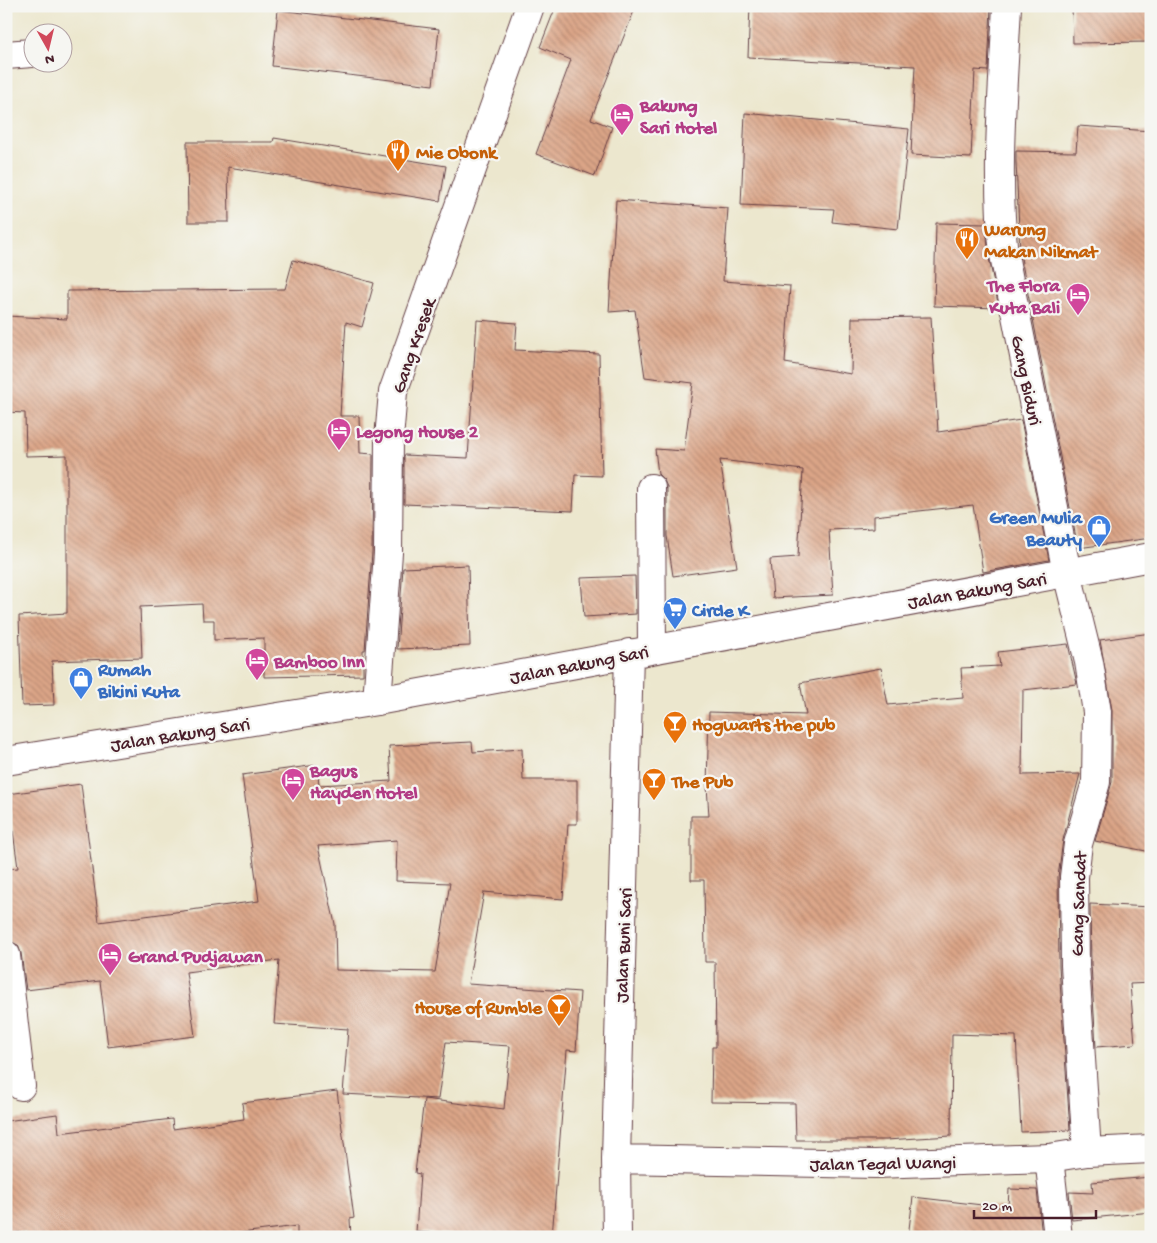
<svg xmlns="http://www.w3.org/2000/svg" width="1157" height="1243" viewBox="0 0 1157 1243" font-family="'Gochi Hand',sans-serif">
	<defs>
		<pattern id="building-back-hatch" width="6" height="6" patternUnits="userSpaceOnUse" patternTransform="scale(1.25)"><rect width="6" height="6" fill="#dba587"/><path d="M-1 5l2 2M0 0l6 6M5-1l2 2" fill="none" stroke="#b4866f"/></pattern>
	</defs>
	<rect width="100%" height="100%" fill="#f6f6f2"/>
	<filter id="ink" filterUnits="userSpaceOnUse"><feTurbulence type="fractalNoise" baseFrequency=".02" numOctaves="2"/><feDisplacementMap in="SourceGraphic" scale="10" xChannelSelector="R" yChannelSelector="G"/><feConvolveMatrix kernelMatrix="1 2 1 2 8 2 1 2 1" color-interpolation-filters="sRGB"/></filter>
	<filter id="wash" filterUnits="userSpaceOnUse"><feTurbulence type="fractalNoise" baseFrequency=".0096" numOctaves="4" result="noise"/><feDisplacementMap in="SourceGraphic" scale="20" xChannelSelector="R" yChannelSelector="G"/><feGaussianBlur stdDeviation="1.12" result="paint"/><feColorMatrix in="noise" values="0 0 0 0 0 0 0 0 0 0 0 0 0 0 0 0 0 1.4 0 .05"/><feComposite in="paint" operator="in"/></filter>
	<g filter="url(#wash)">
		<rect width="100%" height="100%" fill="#ece7ce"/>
		<g id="blocks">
			<path fill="url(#building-back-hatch)" fill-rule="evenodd" d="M556,6H636L591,119L612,127L595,176L536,154L571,60L540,47Z
				M750,6H991L988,71L975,70L971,158L911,155L915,66L748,57Z
				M1072,6H1151V42L1073,43Z
				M278,10L439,29L433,85L272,66Z
				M745,113L909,129L898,229L832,222L834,209L741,205Z
				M1078,126L1151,131V538L1078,548L1020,253L1016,162V151L1076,152Z
				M274,138L446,166L440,201L228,167L229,222H188L187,142H273Z
				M616,200L728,208L723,281L790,286L785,363L851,374L852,318L931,317L938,432L1021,420L1049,560L983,572L973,505L874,516V528L829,530L833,595L773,598L770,559L798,557L803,470L720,460L737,567L673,576L667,536V487L664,480L658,474L655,449L684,451L693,383L645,377L635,310L609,312Z
				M936,223L986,224L989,258L999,308L934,306Z
				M293,260L374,283L362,327L346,322L340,416H359L360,453L373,454L372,552L365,650H363V675L264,677V638L214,640V620H203L202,604L140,607L142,658L52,661L54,705L22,706L19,616L67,613V455L26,456L25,413L6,412V316L67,319V291L285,289Z
				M477,320L517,323L515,350L599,354L602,476L575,475L573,511L404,504V455L468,458Z
				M468,565L470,646L397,649L403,568Z
				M635,576L636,614L584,617L581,578Z
				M1151,633V852L1095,841L1112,782V710L1100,640Z
				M1068,644L1077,684L1023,690L1022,775L1080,774L1063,840L1058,877L1059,966L1070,1130L1021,1132L1016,1036L952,1034L951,1136L886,1140H796L795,1103L711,1102L712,1047H716L715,962H705L704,880H691V816H709L707,786L709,712L806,715L800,683L881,668L888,705L963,698L961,668L1000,666L998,652Z
				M472,742L473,752L522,749L523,780H577V824H568L563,899L484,892L468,984L580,992L576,1051L567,1050L552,1237H487L416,1232L420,1174L415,1173L424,1099L504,1109L510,1046L446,1042L438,1099L343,1094L348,1029L274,1024L279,960L186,972L195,1036L108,1047L100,981L26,990L21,953L18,945L6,940V869L18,868L8,794L81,784L99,922L259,901L242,775L317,765L319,785L391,781L389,746ZM397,840L396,881L450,883L435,972L336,970L335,924L318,846Z
				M1090,904L1151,907V983L1130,984L1135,1044L1096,1047L1091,964Z
				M337,1091L354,1218L350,1219L351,1237H297V1226L233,1234L234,1237H25V1232L6,1234V1121L57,1114L59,1133L172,1119L173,1129L244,1119L242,1103Z
				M1151,1177V1212L1072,1220L1069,1192L1093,1193L1092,1182Z
				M1009,1189L1037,1190L1042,1237H908L913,1197L1008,1208Z"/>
		</g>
	</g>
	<g filter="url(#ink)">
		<use href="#blocks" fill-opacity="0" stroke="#623d43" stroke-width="1"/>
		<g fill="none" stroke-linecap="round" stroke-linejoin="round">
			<defs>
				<path id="street" d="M1007,6C1003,89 995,173 1004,255L1067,573L1089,662L1097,712L1096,782L1078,844L1074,877L1075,965L1087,1152
					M6,55L32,53
					M651,488L652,649
					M377,701L388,553L389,439L393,392L530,6
					M6,955L21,1086
					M1049,1158L1058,1237"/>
				<path id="secondary" d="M6,761L377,701L1151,557
					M616,1159L875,1164L1049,1158L1087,1152L1151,1149
					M617,1237L616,1159L629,653"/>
			</defs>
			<use href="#street" stroke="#623d43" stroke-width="30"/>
			<use href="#secondary" stroke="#623d43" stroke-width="30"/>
			<use href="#street" stroke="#fff" stroke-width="28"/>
			<use href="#secondary" stroke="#fff" stroke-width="28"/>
		</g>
	</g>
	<defs>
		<symbol id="hotel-pin" viewBox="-11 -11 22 30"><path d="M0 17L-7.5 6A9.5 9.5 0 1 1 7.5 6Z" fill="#d1479c" stroke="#f6f6f2"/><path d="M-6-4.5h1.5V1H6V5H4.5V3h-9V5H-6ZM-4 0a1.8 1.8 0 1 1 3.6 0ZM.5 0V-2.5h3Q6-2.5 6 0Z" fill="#fff"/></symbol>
		<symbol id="restaurant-pin" viewBox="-11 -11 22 30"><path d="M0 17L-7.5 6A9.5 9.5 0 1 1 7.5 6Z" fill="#e8710a" stroke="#f6f6f2"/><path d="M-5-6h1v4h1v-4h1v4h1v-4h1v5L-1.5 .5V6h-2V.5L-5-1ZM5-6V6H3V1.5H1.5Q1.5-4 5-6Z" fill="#fff"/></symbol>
		<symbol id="shop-pin" viewBox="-11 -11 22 30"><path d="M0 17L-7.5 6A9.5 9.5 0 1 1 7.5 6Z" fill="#3f7fe0" stroke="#f6f6f2"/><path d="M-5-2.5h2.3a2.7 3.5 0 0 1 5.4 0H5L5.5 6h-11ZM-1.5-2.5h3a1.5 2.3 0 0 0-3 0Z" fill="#fff"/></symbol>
		<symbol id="supermarket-pin" viewBox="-11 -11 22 30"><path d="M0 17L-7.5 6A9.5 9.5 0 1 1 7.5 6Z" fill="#3f7fe0" stroke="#f6f6f2"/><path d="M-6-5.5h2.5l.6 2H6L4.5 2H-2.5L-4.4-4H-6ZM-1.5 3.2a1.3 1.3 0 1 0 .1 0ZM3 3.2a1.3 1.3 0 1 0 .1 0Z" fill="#fff"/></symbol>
		<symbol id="bar-pin" viewBox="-11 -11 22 30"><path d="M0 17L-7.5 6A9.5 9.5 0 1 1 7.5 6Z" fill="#e8710a" stroke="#f6f6f2"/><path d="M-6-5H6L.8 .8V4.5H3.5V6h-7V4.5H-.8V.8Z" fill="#fff"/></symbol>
	</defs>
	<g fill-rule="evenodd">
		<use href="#hotel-pin" x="608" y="101" width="28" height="38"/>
		<use href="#restaurant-pin" x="384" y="137" width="28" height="38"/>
		<use href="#restaurant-pin" x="953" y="225" width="28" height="38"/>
		<use href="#hotel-pin" x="1064" y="281" width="28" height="38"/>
		<use href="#hotel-pin" x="325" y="416" width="28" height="38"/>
		<use href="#shop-pin" x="1085" y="513" width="28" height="38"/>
		<use href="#supermarket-pin" x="661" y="595" width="28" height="38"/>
		<use href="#hotel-pin" x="243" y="646" width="28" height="38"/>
		<use href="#shop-pin" x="67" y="665" width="28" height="38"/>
		<use href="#bar-pin" x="661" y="709" width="28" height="38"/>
		<use href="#hotel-pin" x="279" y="766" width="28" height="38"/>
		<use href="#bar-pin" x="640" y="766" width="28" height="38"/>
		<use href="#hotel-pin" x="96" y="941" width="28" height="38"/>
		<use href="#bar-pin" x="545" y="992" width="28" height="38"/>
	</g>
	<g text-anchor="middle" stroke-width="4.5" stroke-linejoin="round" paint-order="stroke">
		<g font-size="19" font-weight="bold" fill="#b23c85" stroke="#f6f6f2" text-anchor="start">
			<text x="640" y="111">Bakung<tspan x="640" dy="22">Sari Hotel</tspan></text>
			<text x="1060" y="291" text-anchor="end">The Flora<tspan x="1060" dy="22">Kuta Bali</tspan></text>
			<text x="356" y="437">Legong House 2</text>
			<text x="274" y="667">Bamboo Inn</text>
			<text x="310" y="776">Bagus<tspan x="310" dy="22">Hayden Hotel</tspan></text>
			<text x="128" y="962">Grand Pudjawan</text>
		</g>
		<g font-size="19" font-weight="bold" fill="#c56008" stroke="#f6f6f2" text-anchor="start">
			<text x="416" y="158">Mie Obonk</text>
			<text x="984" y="235">Warung<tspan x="984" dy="22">Makan Nikmat</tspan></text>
			<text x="692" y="730">Hogwarts the pub</text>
			<text x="672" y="787">The Pub</text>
			<text x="542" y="1013" text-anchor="end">House of Rumble</text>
		</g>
		<g font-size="19" fill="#4a1f2b" stroke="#f6f6f2">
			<text transform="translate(412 345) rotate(-71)" y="7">Gang Kresek</text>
			<text transform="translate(1028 380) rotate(78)" y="7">Gang Biduri</text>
			<text transform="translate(977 589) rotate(-10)" y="7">Jalan Bakung Sari</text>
			<text transform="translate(579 663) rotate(-11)" y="7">Jalan Bakung Sari</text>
			<text transform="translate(180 733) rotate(-9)" y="7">Jalan Bakung Sari</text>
			<text transform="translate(1077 904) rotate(-88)" y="7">Gang Sandat</text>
			<text transform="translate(622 945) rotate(-88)" y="7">Jalan Buni Sari</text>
			<text transform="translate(883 1162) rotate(-1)" y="7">Jalan Tegal Wangi</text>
		</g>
		<g font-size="19" font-weight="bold" fill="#366cbe" stroke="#f6f6f2" text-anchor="start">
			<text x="1082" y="523" text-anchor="end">Green Mulia<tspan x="1082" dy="22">Beauty</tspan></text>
			<text x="692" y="616">Circle K</text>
			<text x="98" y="675">Rumah<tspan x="98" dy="22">Bikini Kuta</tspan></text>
		</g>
	</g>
	<rect width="1157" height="1243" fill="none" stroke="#f6f6f2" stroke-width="25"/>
	<g transform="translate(48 48) rotate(172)"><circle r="24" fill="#f6f6f2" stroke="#b1a0a2"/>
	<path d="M0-4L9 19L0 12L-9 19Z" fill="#d1495b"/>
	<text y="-8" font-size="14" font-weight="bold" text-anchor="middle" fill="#4a1f2b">N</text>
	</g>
	<path d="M974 1210v8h122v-8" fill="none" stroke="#4a1f2b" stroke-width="2.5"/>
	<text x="982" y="1210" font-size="15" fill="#4a1f2b" stroke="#f6f6f2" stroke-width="4" paint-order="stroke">20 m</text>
</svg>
